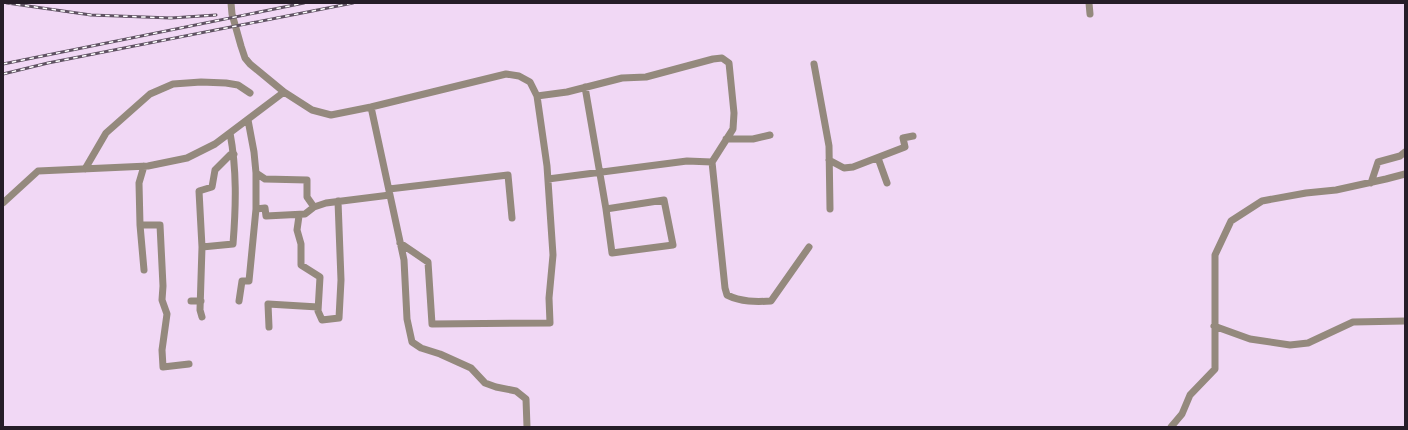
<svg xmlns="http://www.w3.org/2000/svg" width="1408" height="430" viewBox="0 0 1408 430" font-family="'Times New Roman',serif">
	<rect width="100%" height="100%" fill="#f1d8f5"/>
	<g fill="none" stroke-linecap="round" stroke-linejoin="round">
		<path stroke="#94897d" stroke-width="7" d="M231,3L232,14L241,46L245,58L250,64L284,92L312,110L331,115L371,107L506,74L519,76L530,82L537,96L547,166L553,255L549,298L550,323L432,324L428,262L400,243
			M1089,3L1090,14
			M814,64L829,146L830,209
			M585,87L606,209L612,253L673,245L664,200L606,209
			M537,96L567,92L622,78L646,77L713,59L722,58L729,63L734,113L733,129L712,162L725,288L727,295C741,302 756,302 771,301L809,247
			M371,107L404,260L407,319L412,342L421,348L440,354L471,368L485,383L496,387L516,391L526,399L527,427
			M248,120L254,152L256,173
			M726,139H753L770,135
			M878,158L887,183
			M829,160L844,168L853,167L905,147L903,138L913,136
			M85,169L106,133L150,94L173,84L201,82L226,83L238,85L250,93
			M548,179L687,161L712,162
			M1371,183L1378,162L1400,156L1405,152
			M389,189L508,175L512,218
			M3,203L38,171L148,166L187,158L215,144L284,92
			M256,209L265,208L266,216L305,214L314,207L326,203L390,195
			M299,216L297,230L301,244V265L320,277L318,311L322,320L339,318L341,280L338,201
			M140,225H160L163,286L162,300L167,314L162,350L163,367L189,364
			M202,247L233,244C236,206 237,170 230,133
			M144,270L140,225L139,183L144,166
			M191,301H201
			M239,301L242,281H249L256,209V173L265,179L307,180V197L314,207
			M202,317L200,310L202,247L199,191L212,187L215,170L230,155L234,154
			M1214,326L1250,339L1290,345L1308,343L1353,322L1405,321
			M269,327L268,304L318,307
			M1171,427L1182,414L1190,395L1215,369V255L1231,221L1262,201L1306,193L1336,190L1386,179L1405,174"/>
		<defs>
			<path id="rail" d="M7,3L91,15L171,18L216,15
				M3,64L304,3
				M3,74L48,63L353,3"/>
		</defs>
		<use href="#rail" stroke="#5f5262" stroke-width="3"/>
		<use href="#rail" stroke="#fff" stroke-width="1.5" stroke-dasharray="4.5" stroke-linecap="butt"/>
	</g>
	<rect width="1408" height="430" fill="none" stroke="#261d28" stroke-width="8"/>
</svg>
